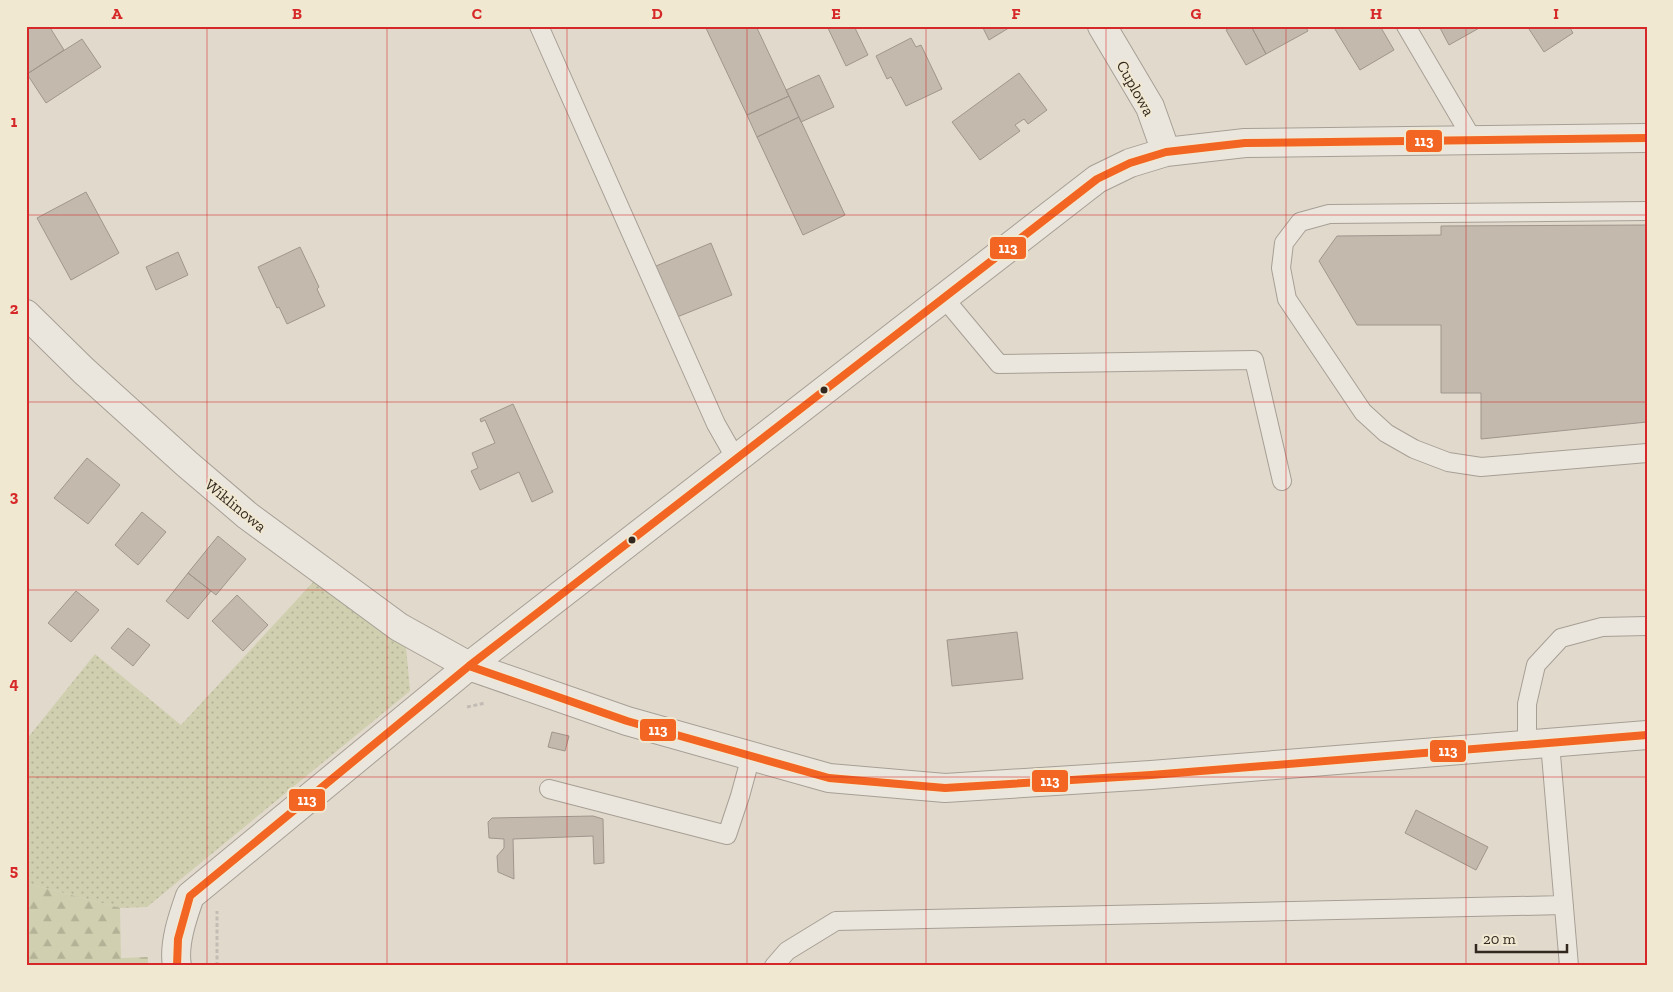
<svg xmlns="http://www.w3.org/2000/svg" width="1673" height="992" viewBox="0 0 1673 992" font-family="'Zilla Slab',serif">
	<defs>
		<pattern id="grass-dots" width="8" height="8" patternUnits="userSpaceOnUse" patternTransform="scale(1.25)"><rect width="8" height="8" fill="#d0cfb0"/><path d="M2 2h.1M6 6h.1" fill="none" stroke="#b3b297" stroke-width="1.8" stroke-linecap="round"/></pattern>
		<pattern id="forest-firs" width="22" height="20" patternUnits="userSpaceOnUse" patternTransform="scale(1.25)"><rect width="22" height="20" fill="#d0cfb0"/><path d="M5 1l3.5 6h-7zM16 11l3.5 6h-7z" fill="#b3b297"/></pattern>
	</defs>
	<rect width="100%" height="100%" fill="#e1dacc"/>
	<path fill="url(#grass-dots)" d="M316,579L406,646L410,691L147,907L120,908L26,883V740L95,654L181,725Z"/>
	<path fill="url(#forest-firs)" d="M26,883L120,908L121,958L148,957V966H26Z"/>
	<path fill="#c4b9ad" stroke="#a0968c" d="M26,26H49L64,50L27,74Z
		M705,26H756L789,96L747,115Z
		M827,26H854L868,55L846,66Z
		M982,26H1012L989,40Z
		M1233,26H1251L1266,54L1246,65L1226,30Z
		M1251,26H1305L1308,31L1266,54Z
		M1333,26H1380L1394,50L1360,70Z
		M1439,26H1480L1481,27L1449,45Z
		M1527,26H1569L1573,33L1544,52Z
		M911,38L916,47L921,45L942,89L906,106L891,77L887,79L876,56Z
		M82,39L101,67L46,103L27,74Z
		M1019,73L1047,110L1028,124L1024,119L1015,125L1020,131L980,160L952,122Z
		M819,75L834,107L801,122L786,90Z
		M789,96L799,117L757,137L747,115Z
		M799,117L845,215L803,235L757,137Z
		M86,192L119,253L71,280L37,218Z
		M1647,225V422L1481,439V393H1441V325H1357L1319,261L1337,236L1441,235V226Z
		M711,243L732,295L677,317L656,266Z
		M300,247L319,287L317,289L325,306L287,324L279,307L277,308L258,267Z
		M178,252L188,275L156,290L146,267Z
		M513,404L553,492L532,502L519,472L480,490L471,471L478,468L472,453L495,443L485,420L481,422L480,419Z
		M87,458L120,485L88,524L54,498Z
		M142,512L166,532L138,565L115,545Z
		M218,536L246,559L216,595L188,573Z
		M188,573L211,591L188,619L166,601Z
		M76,591L99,610L71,642L48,623Z
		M237,595L268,625L243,651L212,621Z
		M128,628L150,645L133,666L111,648Z
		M1017,632L1023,679L952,686L947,640Z
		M552,732L569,736L565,751L548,747Z
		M1416,810L1488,847L1476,870L1405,833Z
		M593,816L603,819L604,863L594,864L593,836L513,839L514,879L498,872L497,856L504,848V839L489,838L488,822L492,818Z"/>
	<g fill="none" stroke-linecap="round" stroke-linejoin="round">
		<defs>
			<path id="service" d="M539,26L716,424L736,459
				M1406,26L1473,140
				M1647,211L1329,214L1300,222L1284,243L1281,268L1287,299L1363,412L1386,433L1414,449L1448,462L1481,467L1647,453
				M944,298L999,364L1254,360L1282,481
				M1550,743L1569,966
				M1527,744V704L1536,665L1561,638L1602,627L1647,626
				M549,789L727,835L740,796L751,756
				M774,966L787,951L836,921L1564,905"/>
			<path id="minor" d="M1102,26L1150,107L1166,152
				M26,314L84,371L187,464L248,516L399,627L469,666L627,721L829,778L945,788L1151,775L1647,735
				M177,966C173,944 183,916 190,896L469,666L1097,179L1130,163L1166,152L1245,143L1647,138"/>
		</defs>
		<use href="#service" stroke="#a69f95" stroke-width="20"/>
		<use href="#minor" stroke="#a69f95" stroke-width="30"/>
		<path stroke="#c2bcb4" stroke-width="3" stroke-dasharray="4 2.5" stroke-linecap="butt" d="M467,707L485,703
			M217,966V911"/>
		<use href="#service" stroke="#eae5dd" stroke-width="18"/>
		<use href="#minor" stroke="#eae5dd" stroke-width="28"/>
		<defs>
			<path id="bus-1" d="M469,666L627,721L829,778L945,788L1151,775L1647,735
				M177,966L178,939L190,896L469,666L1097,179L1130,163L1166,152L1245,143L1647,138"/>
		</defs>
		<use href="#bus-1" stroke="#f1e8d2" stroke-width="11"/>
		<use href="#bus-1" stroke="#f26522" stroke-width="8"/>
	</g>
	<path fill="none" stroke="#d62828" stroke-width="1" stroke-opacity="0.55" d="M207,26V966M387,26V966M567,26V966M747,26V966M926,26V966M1106,26V966M1286,26V966M1466,26V966M26,215H1647M26,402H1647M26,590H1647M26,777H1647"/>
	<g fill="#33281f" stroke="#f1e8d2" stroke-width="2">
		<circle cx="824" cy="390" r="4.5"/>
		<circle cx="632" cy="540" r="4.5"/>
	</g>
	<g text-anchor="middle" stroke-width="4" stroke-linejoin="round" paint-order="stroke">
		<g font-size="16" fill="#33281f" stroke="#f1e8d2">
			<text transform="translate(1136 88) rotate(61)" y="6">Cuplowa</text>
			<text transform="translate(236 505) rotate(39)" y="6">Wiklinowa</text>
		</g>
	</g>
	<g stroke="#f1e8d2" stroke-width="2">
		<rect x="1405" y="129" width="38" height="24" rx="5" fill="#f26522"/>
		<rect x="989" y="236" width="38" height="24" rx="5" fill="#f26522"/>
		<rect x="639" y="718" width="38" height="24" rx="5" fill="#f26522"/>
		<rect x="1429" y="739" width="38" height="24" rx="5" fill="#f26522"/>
		<rect x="1031" y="769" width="38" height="24" rx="5" fill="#f26522"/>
		<rect x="288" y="788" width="38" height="24" rx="5" fill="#f26522"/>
	</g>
	<g font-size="14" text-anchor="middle" font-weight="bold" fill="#fff">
		<text x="1424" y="146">113</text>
		<text x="1008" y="253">113</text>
		<text x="658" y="735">113</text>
		<text x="1448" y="756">113</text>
		<text x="1050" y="786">113</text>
		<text x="307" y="805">113</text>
	</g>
	<rect width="1673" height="992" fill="none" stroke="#f1e8d2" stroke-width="55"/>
	<path d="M1476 944v8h91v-8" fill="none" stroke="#33281f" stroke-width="2.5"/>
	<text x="1483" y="944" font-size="15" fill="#33281f" stroke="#f1e8d2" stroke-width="4" paint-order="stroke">20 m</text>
	<rect x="28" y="28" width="1618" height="936" fill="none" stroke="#d62828" stroke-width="2"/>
	<g font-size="16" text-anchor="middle" font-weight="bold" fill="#d62828">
		<text x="117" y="19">A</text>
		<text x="297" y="19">B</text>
		<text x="477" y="19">C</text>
		<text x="657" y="19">D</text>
		<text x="836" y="19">E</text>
		<text x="1016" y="19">F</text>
		<text x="1196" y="19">G</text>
		<text x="1376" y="19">H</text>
		<text x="1556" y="19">I</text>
		<text x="14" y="127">1</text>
		<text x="14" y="314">2</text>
		<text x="14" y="502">3</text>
		<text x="14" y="689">4</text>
		<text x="14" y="876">5</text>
	</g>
</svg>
